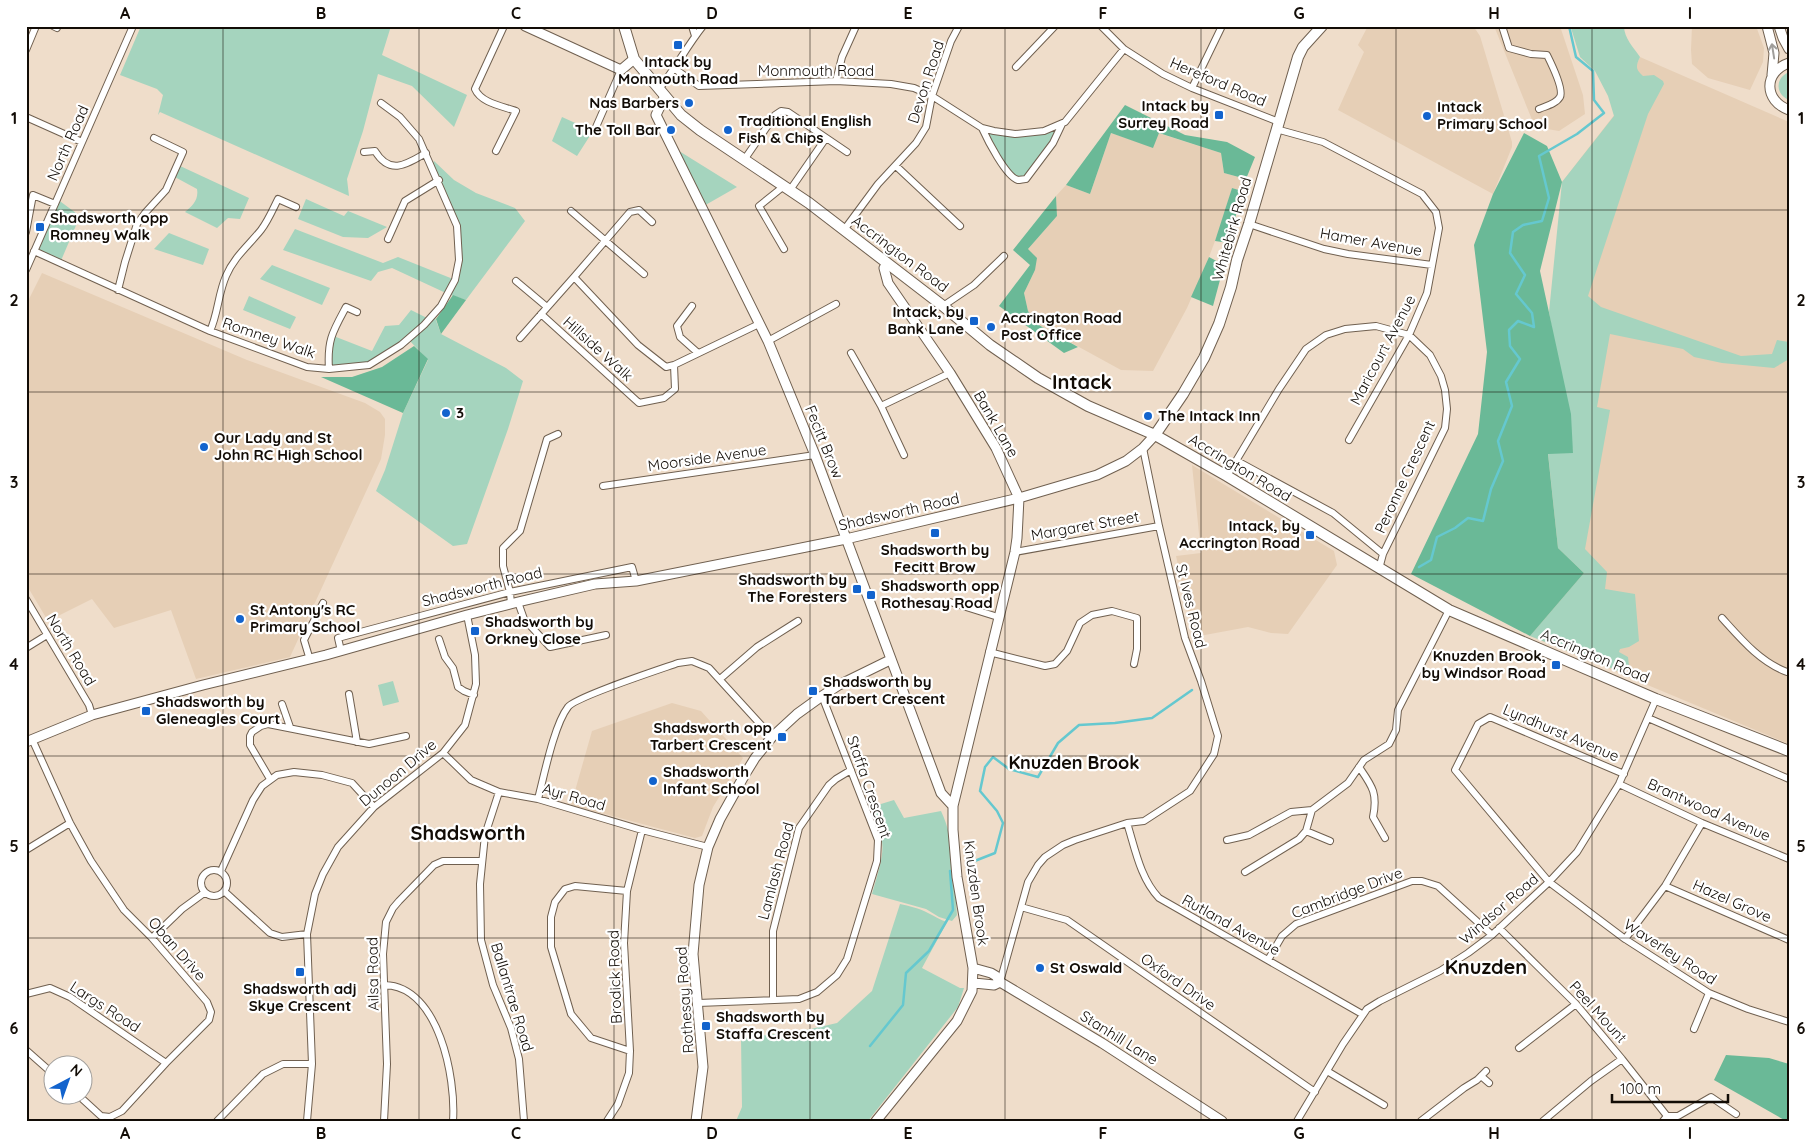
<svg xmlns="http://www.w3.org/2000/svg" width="1815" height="1147" viewBox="0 0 1815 1147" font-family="Quicksand,sans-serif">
	<rect width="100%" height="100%" fill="#efddca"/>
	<path fill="#e6cfb6" d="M1368,26H1472L1476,30L1480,36L1512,142V147L1493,194L1338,110L1364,52L1358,45Z
		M1494,26H1560L1583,95L1585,114L1559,131L1535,127Z
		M1692,26H1756L1764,48L1763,62L1750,90L1708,78L1692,64L1691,50Z
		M1640,57L1789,122V744L1530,636L1584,573L1562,182L1615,114Z
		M1111,133L1153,147L1158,133L1221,153L1224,173L1246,179L1242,191L1232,188L1221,225L1209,257L1187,308L1153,371L1121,370L1037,324L1028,311L1024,293L1035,270L1028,249L1057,216L1056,196L1066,185L1090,194Z
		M42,273L247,360L365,403L380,412L385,419V435L381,459L290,657L196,679L171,610L114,628L92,599L48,621L26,584V305Z
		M1192,465L1334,551L1337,565L1288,634L1271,633L1248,627L1194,637L1176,556L1201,553Z
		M672,703L701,711L743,758L713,807L702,836L695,838L571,805L592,731Z"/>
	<path fill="#a5d4be" d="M141,26H391L382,55L467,95L454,127L412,86L378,74L363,131L347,179L349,196L160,112L158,115L163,95L157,89L120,75Z
		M1568,26H1624C1624,38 1634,48 1640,57C1636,66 1635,69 1643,76L1654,75L1663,81L1664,84L1648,114L1588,296L1601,307L1741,356L1772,354L1777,340L1789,342V359L1774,368L1722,363L1694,357L1683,349L1610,334L1597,407L1610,410L1585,549L1607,572L1605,589L1635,594L1639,641L1629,647L1620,649L1619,652L1628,657L1629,666L1626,671L1623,673L1530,636L1584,573L1558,548L1548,453H1573L1549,312L1562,182L1614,116L1608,96L1595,71L1580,57L1571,28Z
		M1789,72V100C1775,94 1775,78 1789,72Z
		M562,117L593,131L577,156L552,141Z
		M1063,124L1026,179L1012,176L982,128L1015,134Z
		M671,146L737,187L702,207Z
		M434,161L454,180L476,193L515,208L525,221L466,300L448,294L392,268L378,272L371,281L283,250L295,229L383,263L398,257L453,279L459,260L457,226L432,165Z
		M178,165L249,198L240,219L228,218L217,228L185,212C192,206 199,200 197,189L173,176Z
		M57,199L80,216L60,263L34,251Z
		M306,199L344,216L348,211L387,227L368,238L343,237L298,219Z
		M169,233L209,249L203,265L154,249Z
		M272,265L330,288L322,305L260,279Z
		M249,296L296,317L290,329L243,310Z
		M411,310L429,319L434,315L441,334L506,368L523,381L508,429L467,544L453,546L376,491L385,470L403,413L428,360L410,341L369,365L329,369L331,335L372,351L385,326L399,325Z
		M393,681L399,702L383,706L378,685Z
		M894,800L904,818L941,811C956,842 954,881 957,915L952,921L939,917L926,909L872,894C883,854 889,846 871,807Z
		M900,904C909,906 919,908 928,913C935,916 940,920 947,922L922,968L960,988H964L958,1007L868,1121H736L742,1107L741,1038L802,1031L837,1023L872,991Z"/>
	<path fill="#6ab997" d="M1125,105L1185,135L1227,142L1255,157L1246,179L1224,173L1221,153L1159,133L1153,148L1111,133L1090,194L1066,185Z
		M1524,133L1547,146L1562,182L1540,271L1571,414L1573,453L1548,454L1558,548L1584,573L1530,636L1411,574L1478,434L1487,352L1474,245L1493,194Z
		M1232,188L1242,191L1229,243L1215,241Z
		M1056,196L1057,216L1028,249L1037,258L1035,270L1024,293L1028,311L1037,324L1078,347L1064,353L999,306L1030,265L1013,250Z
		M1209,257L1224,265L1213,306L1191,297Z
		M453,295L466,300L441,334L436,319Z
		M414,346L428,359L403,413L321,377H352L382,367Z
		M1726,1055L1769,1058L1789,1064V1121H1786L1714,1080Z"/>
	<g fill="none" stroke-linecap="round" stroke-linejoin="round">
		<path stroke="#65c8cf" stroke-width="2.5" d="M1419,567L1431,560L1437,537L1455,528L1468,518L1483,521L1491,489L1503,461L1498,441L1512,406L1506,382L1520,359L1510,346L1509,330L1518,321L1534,327L1532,313L1516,294L1525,275L1510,253L1513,232L1523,225L1542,221L1549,198L1539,156L1577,134L1604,113L1594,100L1593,71L1576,57L1569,26
			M967,864L995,853L1003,823L997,811L980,791L985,767L993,757L1009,769L1038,777L1058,743L1079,725L1115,723L1152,718L1192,690
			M870,1046L903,1005L906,973L929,951L953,910L950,871"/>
		<defs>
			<path id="street" d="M53,26L57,28
				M692,26L695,36
				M1101,26L1124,49L1163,74L1192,88L1279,122
				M1502,26L1509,48L1531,54L1547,55C1551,63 1564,89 1560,97C1556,104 1546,106 1539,109
				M26,50L36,26
				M1016,67L1055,26
				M675,69L699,86L836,81L891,84L914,88L932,96L982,128L994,131L1015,134L1044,131L1065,122L1124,49
				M836,81L842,57L856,26
				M1192,88L1222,26
				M659,89C675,69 687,46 703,26
				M26,117L82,142
				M596,127L621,70
				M982,128C987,139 1006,177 1018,180C1020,180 1024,179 1026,179L1053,143L1062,124
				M1276,129L1323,142L1422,194L1436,212L1439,228L1427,293L1409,335L1349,440
				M496,151L516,111C502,106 481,103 475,89L504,26
				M364,152L375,151C390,176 407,164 426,153
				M744,160L775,115L781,111L788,112L847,152
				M896,166L960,226
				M790,190L826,138
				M571,211L644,274
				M1249,224L1324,249L1348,254L1432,265
				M844,230L878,184L916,143L926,127L932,96L951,41L959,26
				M26,232L33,195L55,204
				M388,239L405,201L439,180
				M784,249L759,206L784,186
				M34,251L210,331L307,367L329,369L369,365L401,345L424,325L441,306L455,280L459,260L457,226L419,139L400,117L381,103
				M26,270L133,26
				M574,277L638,345L666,367L674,365
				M516,281L547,307
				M118,290L125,262L137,224L145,213L166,190L183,152L154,138
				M692,306L677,326L680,337L698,353
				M943,306L974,285L1004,256
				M541,314L639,403L664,398L675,389L674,365L759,324
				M210,331C218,314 218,294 226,276C234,257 249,245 261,230C268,221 273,209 278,199L296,207
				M520,338L574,277L630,212L639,210L652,222
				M768,341L836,304
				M851,353L881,406L904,455
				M329,369C327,340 333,331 346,307L357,312
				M881,406L950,373
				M1237,461L1333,513L1383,554
				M1227,476L1279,389L1306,349L1326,335L1345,329L1376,326L1409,335L1430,355L1441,376L1445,390L1447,409L1445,428L1383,554L1379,569
				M603,486L815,455
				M1015,552L1159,526
				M26,599L89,705L92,715
				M518,602L524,619L550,647L606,635
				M950,602L998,617
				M511,604L510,592L503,566V548L520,531L547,439L558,434
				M1722,618C1741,639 1760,662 1787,672
				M439,639L445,657L453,668L458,687L464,691L474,695
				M26,648L47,635
				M341,651L338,638L510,592L632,567L636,581
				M989,652L1045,666L1055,664L1067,651L1080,623L1092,615L1112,611L1137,618V649L1134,664
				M310,660L304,640L323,603
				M720,679L757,647L798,621
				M349,694L357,742
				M282,704L290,727
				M1648,718L1789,779
				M32,739L70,823L91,861L124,910L152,938L207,1002L211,1012L209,1020L166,1063L122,1111L110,1117L101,1116L77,1094
				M443,753L471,780L499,792L538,799L642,830L708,847
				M1359,767C1372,786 1378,793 1373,817L1385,838
				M1624,774L1490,717L1478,724L1455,770L1549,882L1625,939L1709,993L1748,1009L1789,1022
				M270,779L250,745V736L252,732L261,726L268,724L369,744L406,736
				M1619,784L1702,823L1789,859
				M499,792L485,835L480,884L481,940L493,985L511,1028L519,1059L524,1121
				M538,799C544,776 554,725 568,707C575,697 661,669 678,663L692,661L709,668L772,737
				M1127,823C1135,848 1140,878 1159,898L1362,1014
				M1306,831L1330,841
				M1227,840L1249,835L1291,812L1312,810L1348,783L1364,760L1389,744L1396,730L1398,710L1449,610
				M26,850L70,823
				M201 883a13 13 0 1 1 26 0a13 13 0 1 1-26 0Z
				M221,871L253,800L262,786L277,775L294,772L322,775L352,783L374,807
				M1245,872L1299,839L1306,831L1312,810
				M1665,886L1789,940
				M627,891L575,886L565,889L555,902L551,917V947L571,1014L591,1038L630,1051
				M225,892L270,933L282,937L307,934
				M1021,907L1067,920L1315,1092
				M1499,928L1576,1004L1622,1059L1667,1116L1663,1121
				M152,938L182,909L204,893
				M1625,939L1665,886L1702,823
				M1268,960L1282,936L1296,924L1412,881H1422L1438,886L1492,935
				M1000,982L1028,882L1038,865L1045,857L1063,845L1075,840L1127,823L1144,821L1190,791L1214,754L1218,736L1201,681L1185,638L1159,526L1143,448
				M385,985C439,987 456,1078 453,1121
				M26,994L50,988L70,997L166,1063
				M773,1000V931L799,828L829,785L836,779L851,770
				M698,1003L799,999L817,992L837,975L847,959L877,861L878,840L822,696
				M1694,1029L1709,993
				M1519,1048L1576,1004
				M26,1050L52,1073
				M1327,1071L1384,1105
				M1481,1076L1489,1083
				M1667,1116H1678L1711,1097L1736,1114
				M217,1121L263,1074L283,1064H312
				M307,1121L312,1064L307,934L315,894L323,874L338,847L374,807L443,753L465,725L476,684L475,655L467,615
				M384,1121L387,1064L383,954L386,922L393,908L399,901L434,865L443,861H482
				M607,1121L618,1104L629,1073L630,1051L624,943L627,891L642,830
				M1297,1121L1343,1044L1367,1009L1380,1001L1440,971L1468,953L1492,935L1549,882L1577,852L1619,784L1656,699
				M1421,1121L1464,1088L1477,1080L1486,1071
				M1543,1121L1591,1081L1622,1059"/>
			<path id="secondary" d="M525,26L621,70L634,59
				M1767,26L1774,53L1772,75
				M1779,26L1783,38L1789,49
				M1789,63C1763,72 1764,101 1789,110
				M665,96L656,115L768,341L815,455L941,793L953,806
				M26,742L92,715L203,685L326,655L467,615L518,602L595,584L636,581L846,539L1019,498L1097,475L1126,461L1143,448L1155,435
				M973,968L991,973L996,976L1000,982L1102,1043L1222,1121
				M974,983L994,985L1000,982
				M696,1121L703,1067L693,954L699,885L708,847L720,819L744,776L755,758L772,737L797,714L822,696L839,685L890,660
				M876,1121L957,1021L972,991L973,968L957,877L953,830V806L1015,552L1017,538L1019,498L996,448L950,373L888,283L884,268L887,263"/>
			<path id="primary" d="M624,26L634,59L681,115L700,130L809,203L943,306L990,345L1038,378L1088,406L1155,435L1227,476L1449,610L1656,699L1789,751
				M1155,435L1183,394L1204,358L1219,324L1231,287L1237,260L1249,224L1298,57L1303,47L1322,26"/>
		</defs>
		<use href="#street" stroke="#706050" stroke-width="8"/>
		<use href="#secondary" stroke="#706050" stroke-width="11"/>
		<use href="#primary" stroke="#706050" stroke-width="12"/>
		<use href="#street" stroke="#fff" stroke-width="6"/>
		<use href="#secondary" stroke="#fff" stroke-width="9"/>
		<use href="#primary" stroke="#fff" stroke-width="10"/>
	</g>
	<defs><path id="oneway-shaft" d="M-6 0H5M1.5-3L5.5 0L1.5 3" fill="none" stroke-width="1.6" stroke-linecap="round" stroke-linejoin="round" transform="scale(1.25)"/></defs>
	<use stroke="#a09e9b" href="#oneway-shaft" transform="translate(1773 51) rotate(-99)"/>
	<path fill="none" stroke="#120c06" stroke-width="1" stroke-opacity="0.55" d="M223,26V1121M419,26V1121M614,26V1121M810,26V1121M1005,26V1121M1201,26V1121M1396,26V1121M1592,26V1121M26,210H1789M26,392H1789M26,574H1789M26,756H1789M26,938H1789"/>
	<g fill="#1263cd" stroke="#fff" stroke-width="2">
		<rect x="673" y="40" width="10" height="10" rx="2.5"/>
		<circle cx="689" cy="103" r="5"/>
		<rect x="1214" y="110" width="10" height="10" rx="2.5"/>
		<circle cx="1427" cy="116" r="5"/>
		<circle cx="671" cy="130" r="5"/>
		<circle cx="728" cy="130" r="5"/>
		<rect x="35" y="222" width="10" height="10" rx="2.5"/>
		<rect x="969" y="316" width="10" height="10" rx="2.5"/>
		<circle cx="991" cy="327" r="5"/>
		<circle cx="446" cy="413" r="5"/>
		<circle cx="1148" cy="416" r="5"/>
		<circle cx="204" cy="447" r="5"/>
		<rect x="930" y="528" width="10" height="10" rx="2.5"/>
		<rect x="1305" y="530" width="10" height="10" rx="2.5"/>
		<rect x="852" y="584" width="10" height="10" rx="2.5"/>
		<rect x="866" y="590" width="10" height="10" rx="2.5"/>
		<circle cx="240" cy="619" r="5"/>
		<rect x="470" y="626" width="10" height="10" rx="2.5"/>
		<rect x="1551" y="660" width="10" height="10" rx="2.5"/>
		<rect x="808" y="686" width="10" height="10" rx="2.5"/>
		<rect x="141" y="706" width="10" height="10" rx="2.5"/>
		<rect x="777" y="732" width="10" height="10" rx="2.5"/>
		<circle cx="653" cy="781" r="5"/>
		<circle cx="1040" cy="968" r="5"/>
		<rect x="295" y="967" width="10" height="10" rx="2.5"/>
		<rect x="701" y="1021" width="10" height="10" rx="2.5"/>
	</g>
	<g text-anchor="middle" stroke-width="4.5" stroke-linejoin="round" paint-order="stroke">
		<g font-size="15" font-weight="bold" fill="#120c06" stroke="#fff" text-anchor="start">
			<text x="678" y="67" text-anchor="middle">Intack by<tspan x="678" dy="17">Monmouth Road</tspan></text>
			<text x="679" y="108" text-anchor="end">Nas Barbers</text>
			<text x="1209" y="111" text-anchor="end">Intack by<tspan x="1209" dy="17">Surrey Road</tspan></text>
			<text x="1437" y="112">Intack<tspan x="1437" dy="17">Primary School</tspan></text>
			<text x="738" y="126">Traditional English<tspan x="738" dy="17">Fish &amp; Chips</tspan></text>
			<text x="661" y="135" text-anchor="end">The Toll Bar</text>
			<text x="50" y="223">Shadsworth opp<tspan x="50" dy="17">Romney Walk</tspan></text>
			<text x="964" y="317" text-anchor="end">Intack, by<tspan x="964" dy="17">Bank Lane</tspan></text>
			<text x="1001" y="323">Accrington Road<tspan x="1001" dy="17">Post Office</tspan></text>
			<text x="456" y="418">3</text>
			<text x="1158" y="421">The Intack Inn</text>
			<text x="214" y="443">Our Lady and St<tspan x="214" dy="17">John RC High School</tspan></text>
			<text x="1300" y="531" text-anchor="end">Intack, by<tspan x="1300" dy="17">Accrington Road</tspan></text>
			<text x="935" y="555" text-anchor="middle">Shadsworth by<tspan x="935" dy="17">Fecitt Brow</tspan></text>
			<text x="847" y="585" text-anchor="end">Shadsworth by<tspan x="847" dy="17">The Foresters</tspan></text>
			<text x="881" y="591">Shadsworth opp<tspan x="881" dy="17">Rothesay Road</tspan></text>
			<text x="250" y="615">St Antony's RC<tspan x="250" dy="17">Primary School</tspan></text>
			<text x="485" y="627">Shadsworth by<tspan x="485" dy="17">Orkney Close</tspan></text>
			<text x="1546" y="661" text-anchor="end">Knuzden Brook,<tspan x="1546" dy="17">by Windsor Road</tspan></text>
			<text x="823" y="687">Shadsworth by<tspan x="823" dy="17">Tarbert Crescent</tspan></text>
			<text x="156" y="707">Shadsworth by<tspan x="156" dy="17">Gleneagles Court</tspan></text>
			<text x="772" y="733" text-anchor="end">Shadsworth opp<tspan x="772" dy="17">Tarbert Crescent</tspan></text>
			<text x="663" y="777">Shadsworth<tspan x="663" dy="17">Infant School</tspan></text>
			<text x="1050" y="973">St Oswald</text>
			<text x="300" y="994" text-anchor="middle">Shadsworth adj<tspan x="300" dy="17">Skye Crescent</tspan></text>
			<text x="716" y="1022">Shadsworth by<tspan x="716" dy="17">Staffa Crescent</tspan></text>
		</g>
		<g font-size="15" fill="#120c06" stroke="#fff">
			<text x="816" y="76">Monmouth Road</text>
			<text transform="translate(926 82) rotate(-72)" y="5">Devon Road</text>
			<text transform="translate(1218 82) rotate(23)" y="5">Hereford Road</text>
			<text transform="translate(68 143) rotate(-66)" y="5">North Road</text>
			<text transform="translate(1232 229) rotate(-74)" y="5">Whitebirk Road</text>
			<text transform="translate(1371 242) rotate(10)" y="5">Hamer Avenue</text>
			<text transform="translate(900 254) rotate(37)" y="5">Accrington Road</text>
			<text transform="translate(269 338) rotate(19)" y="5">Romney Walk</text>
			<text transform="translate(598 349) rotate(42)" y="5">Hillside Walk</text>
			<text transform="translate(1383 350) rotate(-62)" y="5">Maricourt Avenue</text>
			<text transform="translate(996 424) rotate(60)" y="5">Bank Lane</text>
			<text transform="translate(824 442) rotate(68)" y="5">Fecitt Brow</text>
			<text transform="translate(707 458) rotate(-8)" y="5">Moorside Avenue</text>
			<text transform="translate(1240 468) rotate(31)" y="5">Accrington Road</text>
			<text transform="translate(1405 477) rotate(-65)" y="5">Peronne Crescent</text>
			<text transform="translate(899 512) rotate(-13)" y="5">Shadsworth Road</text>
			<text transform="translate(1085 526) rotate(-10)" y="5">Margaret Street</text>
			<text transform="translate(482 587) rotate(-14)" y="5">Shadsworth Road</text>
			<text transform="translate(1191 606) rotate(76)" y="5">St Ives Road</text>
			<text transform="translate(71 650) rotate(59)" y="5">North Road</text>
			<text transform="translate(1595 656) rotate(23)" y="5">Accrington Road</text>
			<text transform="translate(1561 733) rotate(23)" y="5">Lyndhurst Avenue</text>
			<text transform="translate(398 773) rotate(-40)" y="5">Dunoon Drive</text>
			<text transform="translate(869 787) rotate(71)" y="5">Staffa Crescent</text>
			<text transform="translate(574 797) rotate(16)" y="5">Ayr Road</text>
			<text transform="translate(1709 810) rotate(24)" y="5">Brantwood Avenue</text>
			<text transform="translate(776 871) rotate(-75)" y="5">Lamlash Road</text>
			<text transform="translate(976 893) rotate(82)" y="5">Knuzden Brook</text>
			<text transform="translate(1347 893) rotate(-21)" y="5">Cambridge Drive</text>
			<text transform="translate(1732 901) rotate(24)" y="5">Hazel Grove</text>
			<text transform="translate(1499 909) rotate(-41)" y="5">Windsor Road</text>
			<text transform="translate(1231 925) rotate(29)" y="5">Rutland Avenue</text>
			<text transform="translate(177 949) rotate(49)" y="5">Oban Drive</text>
			<text transform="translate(1670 952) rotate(33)" y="5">Waverley Road</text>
			<text transform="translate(373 974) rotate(-91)" y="5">Ailsa Road</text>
			<text transform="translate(615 977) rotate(-92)" y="5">Brodick Road</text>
			<text transform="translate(1178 982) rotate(35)" y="5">Oxford Drive</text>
			<text transform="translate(512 997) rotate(73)" y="5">Ballantrae Road</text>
			<text transform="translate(685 1000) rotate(-94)" y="5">Rothesay Road</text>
			<text transform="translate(105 1007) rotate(33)" y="5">Largs Road</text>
			<text transform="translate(1598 1012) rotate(48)" y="5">Peel Mount</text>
			<text transform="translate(1119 1038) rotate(32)" y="5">Stanhill Lane</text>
		</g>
		<g font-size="18" font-weight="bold" fill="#120c06" stroke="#fff">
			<text x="1074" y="769">Knuzden Brook</text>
		</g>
		<g font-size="20" font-weight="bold" fill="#120c06" stroke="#fff">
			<text x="1082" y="389">Intack</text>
			<text x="468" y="840">Shadsworth</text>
			<text x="1486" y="974">Knuzden</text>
		</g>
	</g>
	<rect width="1815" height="1147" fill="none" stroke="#ffffff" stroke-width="55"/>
	<g transform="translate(68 1080) rotate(41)"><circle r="24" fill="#ffffff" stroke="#a09e9b"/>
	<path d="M0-4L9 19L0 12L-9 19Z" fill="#1263cd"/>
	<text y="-8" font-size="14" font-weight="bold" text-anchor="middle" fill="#120c06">N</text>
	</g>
	<path d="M1612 1094v8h116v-8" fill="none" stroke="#120c06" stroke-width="2.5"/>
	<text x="1620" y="1094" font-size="15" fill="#120c06" stroke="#ffffff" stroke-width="4" paint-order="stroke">100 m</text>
	<rect x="28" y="28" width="1760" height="1092" fill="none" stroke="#120c06" stroke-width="2"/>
	<g font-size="16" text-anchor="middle" font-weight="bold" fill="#120c06">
		<text x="125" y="19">A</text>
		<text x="321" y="19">B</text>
		<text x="516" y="19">C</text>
		<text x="712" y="19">D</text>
		<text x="908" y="19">E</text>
		<text x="1103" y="19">F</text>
		<text x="1299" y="19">G</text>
		<text x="1494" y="19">H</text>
		<text x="1690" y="19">I</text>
		<text x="14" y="124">1</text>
		<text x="1801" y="124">1</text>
		<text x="14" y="306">2</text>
		<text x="1801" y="306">2</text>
		<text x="14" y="488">3</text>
		<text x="1801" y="488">3</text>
		<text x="14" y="670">4</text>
		<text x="1801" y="670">4</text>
		<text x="14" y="852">5</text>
		<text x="1801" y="852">5</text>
		<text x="14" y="1034">6</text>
		<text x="1801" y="1034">6</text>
		<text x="125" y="1139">A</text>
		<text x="321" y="1139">B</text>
		<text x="516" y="1139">C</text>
		<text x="712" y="1139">D</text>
		<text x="908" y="1139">E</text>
		<text x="1103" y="1139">F</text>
		<text x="1299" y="1139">G</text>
		<text x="1494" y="1139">H</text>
		<text x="1690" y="1139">I</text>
	</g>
</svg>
